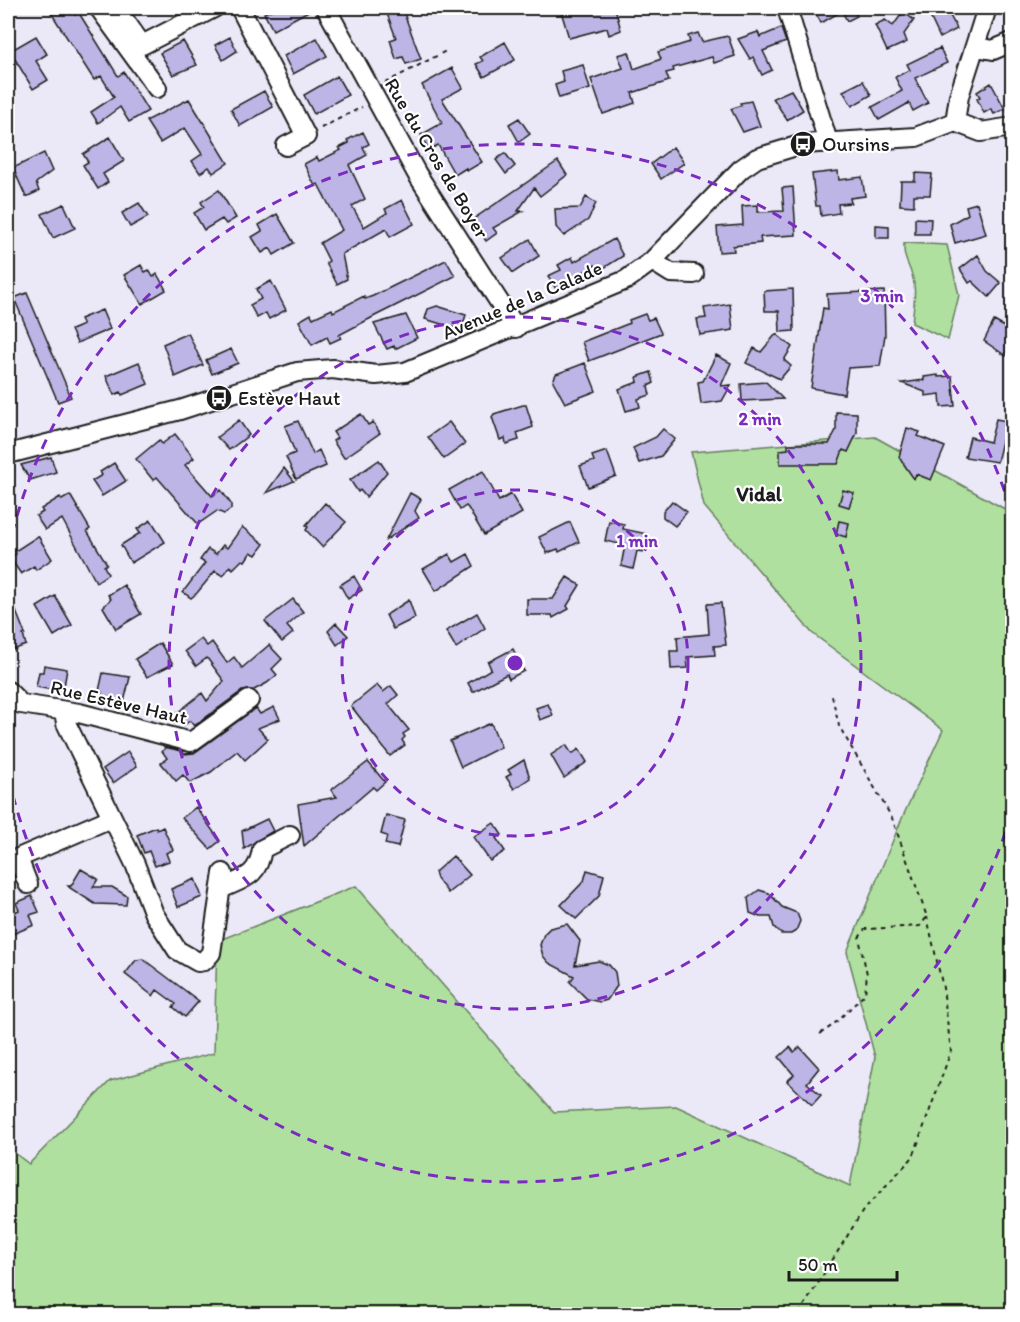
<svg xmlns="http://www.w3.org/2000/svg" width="1020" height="1322" viewBox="0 0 1020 1322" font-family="Itim,sans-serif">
	<rect width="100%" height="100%" fill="#ebe9f8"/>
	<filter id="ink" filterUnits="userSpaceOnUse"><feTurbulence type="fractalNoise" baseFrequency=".0167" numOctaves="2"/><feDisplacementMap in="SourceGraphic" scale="12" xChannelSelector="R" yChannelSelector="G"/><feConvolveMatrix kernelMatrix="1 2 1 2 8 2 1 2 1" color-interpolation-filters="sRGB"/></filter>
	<g filter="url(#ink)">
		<path fill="#b0e09f" stroke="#667e5e" stroke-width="1.5" d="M904,243L947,245L959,295L948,340L912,323C913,311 916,296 914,284C912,267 903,263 904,243Z
			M875,437L1012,513V1314H8V1148L29,1164L110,1081L214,1053L217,941L356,886L554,1112L676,1106L850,1186L875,1057L847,952L903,816L943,730L812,633L704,506L691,452Z"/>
		<path fill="#bcb5e6" stroke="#1c1c1c" stroke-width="1.5" d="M48,8H71L75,15L79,13L118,76L124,72L148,111L129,122L120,107L98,123L91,112L114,97L101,76L94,80Z
			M275,8H314L273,30L264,13Z
			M385,8H402L421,59L406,64L403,57L396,59L390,40L396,38Z
			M560,8H615L621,30L609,35L607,28L569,38Z
			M813,8H852L857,16L847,21L842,11L821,23Z
			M926,8H946L957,29L940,38Z
			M903,12L914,20L904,34L907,42L887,51L875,25L885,20L893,26Z
			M781,28L786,42L763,51L772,70L762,75L753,57L750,59L738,39L758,32L760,37Z
			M698,33L702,42L728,36L735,56L714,63L712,57L673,68L674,71L666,73L669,81L632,93L635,103L603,114L591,79L623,68L618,55L629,52L634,69L661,59L658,52L690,42L688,36Z
			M36,36L47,54L36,61L48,80L33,89L10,51Z
			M230,37L237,51L223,60L215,45Z
			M317,38L327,56L293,74L284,56Z
			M183,41L197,65L173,75L160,53Z
			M505,42L515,60L484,77L476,64L483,61L480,57Z
			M940,48L947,63L915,78L928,103L913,111L909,103L879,120L872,107L902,91L895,77L910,70L907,64Z
			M583,65L590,89L559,98L555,85L564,82L561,71Z
			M452,68L463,88L442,99L482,162L467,171L466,168L455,175L438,145L429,150L421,135L442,123L422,85Z
			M337,76L348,95L314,114L304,95Z
			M863,81L871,95L852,106L843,91Z
			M991,83L1005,109L994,114L991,109L984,113L977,99L980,97L977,92Z
			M791,90L803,110L787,120L773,98Z
			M264,91L273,107L240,126L231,109Z
			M189,99L228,163L213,173L209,167L200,173L192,161L202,154L185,128L160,143L146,121Z
			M751,101L760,126L743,132L731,109L741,105L740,103Z
			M519,118L530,134L519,142L509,124Z
			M363,132L369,144L363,147L367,155L349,165L365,199L352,206L364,227L387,213L385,209L402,200L414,224L390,237L386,229L342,254L347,279L337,284L326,263L329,261L320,243L342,230L318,184L315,186L304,164L317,157L319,161L341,150L339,148L349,143L347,140Z
			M110,137L124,161L103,174L108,182L98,189L83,165L88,162L83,154Z
			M673,147L684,163L661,179L651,164Z
			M44,153L52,171L36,183L39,191L26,197L13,168Z
			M505,153L515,166L506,174L496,160Z
			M558,161L567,175L540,196L534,188L518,211H523L493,228L497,233L486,241L472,220Z
			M838,171L839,180L862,177L865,196L850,198L851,203L838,204L839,213L821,216L820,206H816L812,174Z
			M915,173L932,174L930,195H914V206L900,205L901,181H915Z
			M793,187L796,235L760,237L761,243L733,246L734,251L719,252L717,227L743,225L742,206L758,205V212L784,211L782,188Z
			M219,190L236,218L226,224L222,219L204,230L194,213L204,207L201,202Z
			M586,197L596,203L588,220L564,236L556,227L555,209L580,208Z
			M139,203L148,217L130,227L122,213Z
			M977,203L986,234L955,243L950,224L968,214L966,206Z
			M64,204L75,228L53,238L42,214Z
			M277,214L294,243L274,255L270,248L262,253L252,237L262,231L259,225Z
			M915,218L931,219L930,234H915Z
			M876,225L889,226V238H876Z
			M530,239L539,256L513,273L502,258Z
			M614,239L623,256L599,271L595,265L556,289L548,276L561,270L558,265L572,257L574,262Z
			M978,255L987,271L1001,283L989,297L972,281L969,283L960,269Z
			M446,260L455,276L375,316L339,335L341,338L330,343L327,337L312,345L299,321L311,314L313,318L332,309L333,312L364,296L365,299L373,296Z
			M141,265L145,272L149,270L153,277L157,274L166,290L142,304L124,275Z
			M271,281L286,310L269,319L266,313L257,318L250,305L261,299L256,289Z
			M793,289L794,331L780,332L779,311H765L764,291Z
			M884,291L885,335L880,366L848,368L844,394L811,388L823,308L828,309L827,294Z
			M27,293L71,397L58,402L14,298Z
			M730,304L733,330L700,335L697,319L706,318L704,308Z
			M437,306L466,315L461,330L425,319L428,309Z
			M102,310L110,329L77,343L71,330L83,325L80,319Z
			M645,314L648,320L654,318L661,333L589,361L582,342L630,323L629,320Z
			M406,315L417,338L395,349L394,346L387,349L374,324Z
			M994,321L1012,331V345L1006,356L984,341Z
			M188,333L203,365L175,377L163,344Z
			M776,334L792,347L784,360L791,366L780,379L746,363L754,348L761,352Z
			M231,349L238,363L212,374L206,360Z
			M716,355L731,363L721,386L731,385L722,401L701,404L698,382L703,381Z
			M139,362L148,384L122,395L121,392L114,395L106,376Z
			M585,363L596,391L565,403L553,381L556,374Z
			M651,372L654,383L648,386L650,395L638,399L640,407L626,411L619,389L638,382L637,377Z
			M938,375V377L952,376L955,406L941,407L940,394L925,396V392L902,383L924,380V377Z
			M766,382L783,399L742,401L741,384Z
			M523,405H526L533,427L517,433L519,440L506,444L505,438L500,440L492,417L494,414Z
			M836,412L857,413V433L848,452L843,450L838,464H780V450L788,449V444H829L836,430Z
			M361,414L368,425L373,422L380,433L344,458L333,441L337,438L333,432Z
			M996,419L1007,421L997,462L965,457L970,437L990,442Z
			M239,420L249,435L229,450L217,437Z
			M298,421L313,454L319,450L326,466L296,479L286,457L295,453L285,426Z
			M449,422L465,444L444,459L428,437Z
			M907,428L920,432L918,436L945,447L931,480L916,474L914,479L899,457Z
			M663,429L675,439L661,456L639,463L633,448L656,437Z
			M175,434L194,458L185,465L212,496L221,490L231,504V509L224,514L217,511L198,524L157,477L153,480L136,459L159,440L162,444Z
			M607,451L616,476L588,487L580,466L594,461L592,456Z
			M51,457L56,472L30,480L21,465Z
			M379,460L387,472L366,497L360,490L358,492L350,480Z
			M114,463L126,481L102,496L92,481L102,475L100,472Z
			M284,468L294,481L266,493Z
			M483,471L499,501L511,494L522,513L484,535L468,508L466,506L460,510L449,490Z
			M843,490L854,493L849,507L839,504Z
			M410,493L421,499L415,511L419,518L386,540Z
			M70,495L90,529L87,531L107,564L104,566L108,574L96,582L62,519L45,530L36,516L43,512L41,509L60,497L62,500Z
			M672,501L687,512L675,526L663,517V512Z
			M325,503L346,522L322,547L306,530L308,527L306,525Z
			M151,520L165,542L131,563L121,545L140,533L137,529Z
			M609,521L624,524L623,529L647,534L643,552L637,551L633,569L621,566L625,545L605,541Z
			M839,521L849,523L846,537L836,534Z
			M570,522L579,542L559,552L558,549L547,553L539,537Z
			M242,527L264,544L256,555L251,552L245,561L242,560L233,569L230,566L223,576L215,571L197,593L191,598L183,592L205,563L200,560L208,549L216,554L223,545L227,548Z
			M38,536L52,559L36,570L34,566L21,574L10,558L16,554L15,551Z
			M449,554L454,562L468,554L474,566L436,591L423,569Z
			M354,576L362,590L348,599L340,585Z
			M567,577L580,585L567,606L569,609L553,618L552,615H527V599H553Z
			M124,585L141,614L116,629L103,607L111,599L108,595Z
			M8,591L25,634L23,635L26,645L10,651L8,644Z
			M55,596L72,625L54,636L37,607Z
			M293,599L303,612L287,626L293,633L282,642L265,621Z
			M409,600L415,618L393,629L386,615Z
			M721,603L726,645L714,646L715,655L687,657L688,668L671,669L670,651H678L677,637L709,634L707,604Z
			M477,613L485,628L456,648L446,631Z
			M336,623L348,636L337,645L328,631Z
			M201,639L207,646L212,642L227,663L234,657L242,668L269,645L282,659L272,669L277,675L267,683L254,690L242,691L194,726L190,721L184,725L176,714L202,693L207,701L224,681L207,658L196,666L185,651Z
			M160,643L173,664L147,677L135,659Z
			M513,649L524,671L509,679L507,674L497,679L473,692L468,683L491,669L488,662Z
			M44,665L67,669L63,692L36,687L39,672H43Z
			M103,673L130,677L124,702L101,697L102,692L99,691Z
			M377,685L383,692L391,686L398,695L388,704L409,730L403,734L405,737L402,740L405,745L390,756L351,706Z
			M548,704L553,715L540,720L536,708Z
			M274,707L280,719L258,728L268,739L245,760L237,751L211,772L190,783L183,775L176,781L161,763L167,758L162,751L165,749L164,747L182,751L184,754L194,753L256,708L260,714Z
			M491,723L501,747L461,767L450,741Z
			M566,745L572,754L579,749L587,762L564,778L551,755Z
			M128,752L137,766L113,783L103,769Z
			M524,760L530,778L514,789L506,777L511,774L508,770Z
			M368,762L385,782L376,790L373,787L304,846L298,804L337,797L331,790Z
			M196,807L220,841L210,849L182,818Z
			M386,815L405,820L398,847L385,844L387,836L381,834Z
			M267,819L273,831L244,849L242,831Z
			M494,823L502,835L496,838L505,851L490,861L473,837Z
			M156,827L157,830L163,827L173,850L166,853L169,861L155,866L149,851L144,853L137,835Z
			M453,856L470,875L448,893L437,879L435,872Z
			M81,869L98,879L93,887H112L127,896L126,905L95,904L70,888L68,886H71Z
			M587,870L604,875L599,896L576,919L561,905L584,881Z
			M195,879L202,897L178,907L171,889Z
			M759,890L769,893L782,907L797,913L800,921L796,931L791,934H781L774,927L771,917H760L750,913L748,898Z
			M32,896L39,912L30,915L34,925L13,934L8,915L19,910L16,903Z
			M567,924L580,941L575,965L599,961L609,965L615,972L617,986L607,1000L600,1002L587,999L570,982L574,976L549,963L543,956L540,945L544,934L550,928Z
			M143,959L199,1001L185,1017L173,1007L176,1004L157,990L153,996L125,974L136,960Z
			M790,1047L794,1052L800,1047L819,1068L807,1083L821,1095L812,1105L787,1081L794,1075L779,1057Z"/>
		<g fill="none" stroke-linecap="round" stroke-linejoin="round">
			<defs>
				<path id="minor" d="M99,8L157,88
					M116,8L142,45L214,8
					M240,8L306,136L286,146
					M326,8L417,174L516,328
					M787,8L828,142
					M976,47L993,50L1012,42
					M955,122L959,96L987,8
					M652,261L671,273L694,274
					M8,454L180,410L297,372L333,369L376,375L405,372L626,280L652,261L741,169L757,158L803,144L916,137L955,122L981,132L1012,127
					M8,691L21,704L79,713L191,742L249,700
					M64,711L66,723L135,864L154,914L177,950L198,962L204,961L211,953L223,873
					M28,884L18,858L111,818
					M221,889C244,878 258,877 262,849L290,835"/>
			</defs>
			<use href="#minor" stroke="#1c1c1c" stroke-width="22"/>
			<path stroke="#1c1c1c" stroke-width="2" stroke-dasharray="4.5 4.5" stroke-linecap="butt" d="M385,83L446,51
				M321,128L362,107
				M820,1034L833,1025L865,994L867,974L859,938L865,929L920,926L927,917L892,818L839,726L832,696
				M799,1314L864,1209L913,1157L951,1051L943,988L927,917"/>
			<use href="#minor" stroke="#fff" stroke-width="18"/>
		</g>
	</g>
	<g fill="none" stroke="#7b2cbf" stroke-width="3" stroke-dasharray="10 8">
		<circle cx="515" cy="663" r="173"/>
		<circle cx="515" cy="663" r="346"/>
		<path d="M1011 815A519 519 0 0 1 8 775M8 551A519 519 0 0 1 1011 511"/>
	</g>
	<defs>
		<symbol id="bus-disc" viewBox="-11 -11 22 22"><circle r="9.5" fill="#1c1c1c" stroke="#fff"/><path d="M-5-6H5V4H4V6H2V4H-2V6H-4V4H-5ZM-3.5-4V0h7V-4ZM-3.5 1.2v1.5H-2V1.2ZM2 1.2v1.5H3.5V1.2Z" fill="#fff"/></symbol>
	</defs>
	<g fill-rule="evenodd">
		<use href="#bus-disc" x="788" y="129" width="30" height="30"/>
		<use href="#bus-disc" x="204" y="383" width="30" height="30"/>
	</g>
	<g text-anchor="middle" stroke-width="4.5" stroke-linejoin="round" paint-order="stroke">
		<g font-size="20" fill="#1c1c1c" stroke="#fff" text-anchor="start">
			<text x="822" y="151">Oursins</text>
			<text x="238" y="405">Estève Haut</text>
		</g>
		<g font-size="20" fill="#1c1c1c" stroke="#fff">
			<text transform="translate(437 158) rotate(59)" y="7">Rue du Cros de Boyer</text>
			<text transform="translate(522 300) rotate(-23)" y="7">Avenue de la Calade</text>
			<text transform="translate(119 702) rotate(13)" y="7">Rue Estève Haut</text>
		</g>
		<g font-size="21" font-weight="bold" fill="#1c1c1c" stroke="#fff">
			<text x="759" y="501">Vidal</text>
		</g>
	</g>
	<circle cx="515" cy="663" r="9" fill="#7b2cbf" stroke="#fff" stroke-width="3"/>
	<g font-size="18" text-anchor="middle" font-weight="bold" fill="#7b2cbf" stroke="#fff" stroke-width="4.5" stroke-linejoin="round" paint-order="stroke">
		<text x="882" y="302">3 min</text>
		<text x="760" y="425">2 min</text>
		<text x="637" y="547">1 min</text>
	</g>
	<rect width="1020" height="1322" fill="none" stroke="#fff" stroke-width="30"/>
	<rect x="15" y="15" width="990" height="1292" fill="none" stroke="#1c1c1c" stroke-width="2" filter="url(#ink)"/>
	<path d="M789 1271v9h108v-9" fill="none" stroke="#1c1c1c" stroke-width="3"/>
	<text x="798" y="1271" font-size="18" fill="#1c1c1c" stroke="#ffffff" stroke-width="4.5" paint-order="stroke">50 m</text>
</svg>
